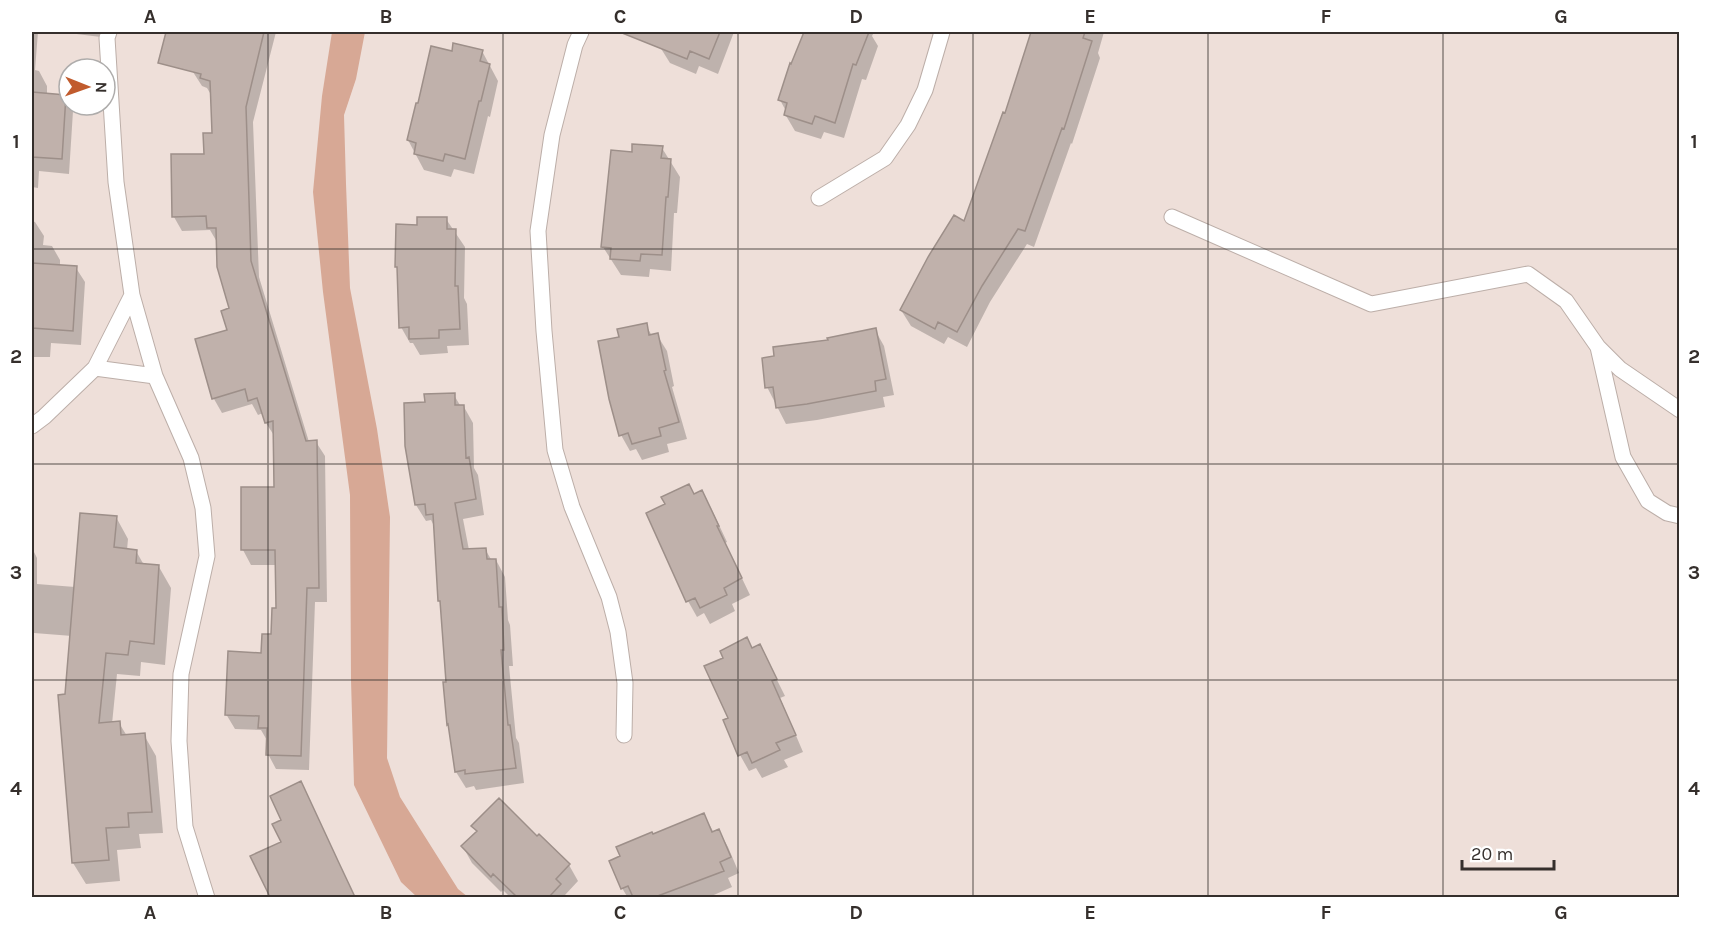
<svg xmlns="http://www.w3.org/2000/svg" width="1711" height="929" viewBox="0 0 1711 929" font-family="Karla,sans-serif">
	<rect width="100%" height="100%" fill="#eedfd9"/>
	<path fill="#d7a895" d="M332,32H365L356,79L344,115L346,184L350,288L377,429L390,517L387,758L400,797L458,889L468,897H417L401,882L354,785L351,680L350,495L323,292L313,192L322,96Z"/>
	<path fill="#0003" d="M32,32H38L35,70L39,71L47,86V95L65,96L73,111L69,174L39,171L38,188L32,187Z
		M60,32H102L101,37Z
		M203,32H276L253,122L259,277L309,442H316L325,456L327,602H315L309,770L276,769L268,754V742L261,730L235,729L226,714L263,655L273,635L277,609V565H251L243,550V489H276L275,437L266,423L263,413L258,415L252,404L222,413L214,399L196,340L228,331L231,309L217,242L210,230L182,231L174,217L205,155L214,134L212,93H210L207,88L202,86L193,72Z
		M656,32H734L718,74L699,66L696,74L670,63L660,47Z
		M806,32H874L872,36L878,46L866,80L862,79L844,138L824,132L821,139L795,131L785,114L786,111L780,100Z
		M1033,32H1104L1098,53L1100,58L1072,144L1071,143L1034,247L1027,244L990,302L967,347L948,337L944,344L911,326L901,310L964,223L1006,115Z
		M482,51L498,81L490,117L488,116L474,174L454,169L451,177L424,170L408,140L453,53Z
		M662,148L680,177L677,213H674L671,271L650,269L649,277L621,275L603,247L633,153Z
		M446,219L465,247L464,298L467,304L469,345L447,346L448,353L420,355L413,343H410L401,327L398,269L396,266L418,226Z
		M32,221L35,222L44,236L43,245L52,246L60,260V267L76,268L85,282L81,345L51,343L50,357H33L32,380Z
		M646,325L652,336L657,335L667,351L674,386L672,387L687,439L667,444L669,452L642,460L636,449L630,451L621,435V338Z
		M875,330L884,346L894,395L883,397L885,407L817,420L786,424L767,387L829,341Z
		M454,395L461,407H464L473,423L474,468L478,475L484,515L463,519L469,550L485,549L492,561L496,560L505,577L508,620L510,625L513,666H509L516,738L519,743L524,783L476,790L474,786L466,788L456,772L442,605L439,601L435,528L431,520L426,521L416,505L426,404Z
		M702,492L711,508L727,542L725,543L750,595L732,604L735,611L710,624L704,613L697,617L688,601L648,514Z
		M116,517L128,539L127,550L136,551L144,565L159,567L171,588L165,665L141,662L140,676L117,674L112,724L119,723L127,736L144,735L156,756L163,833L139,834L141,848L117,850L120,881L86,884L73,863L66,695L72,636L34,633L33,655H32V548L37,558V584L75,587Z
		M760,646L785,696L780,698L803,752L784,760L788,767L762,778L756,768L749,771L740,755L730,719L752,650Z
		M308,798L355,898H271L252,856L283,843V821Z
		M704,815L714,833L719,831L728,847L739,873L728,878L732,887L707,898H628L622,888L652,836Z
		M473,826L569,865L578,881L565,895L567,898H511L503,890L501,892L472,863L463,847L477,833Z"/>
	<path fill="#c0b1ab" stroke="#9d8f89" stroke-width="1.5" d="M166,32H264L246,107L251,261L306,441L317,440L319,588H307L301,756L266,755L267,728H258L259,716L225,715L228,651L261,653L262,634H271L272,608H276L275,550H241V487H274L273,421L265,423L257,398L248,401L245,389L212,399L195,339L227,330L221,311L229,308L217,267L216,228H207L206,216L172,217L171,154H204L203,133H212L210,81L200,78L201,74L158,63Z
		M623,32H720L709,59L690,51L687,59L622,33Z
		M804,32H869L856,65L853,64L835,123L815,116L812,124L784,115L787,103L778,100L790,63L791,64Z
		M1031,32H1085L1083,38L1092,41L1064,129L1062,128L1025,231L1018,229L982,286L957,332L938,322L935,329L900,310L928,257L954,215L964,221L1003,112L1005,113Z
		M453,43L483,50L480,61L490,64L481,101H479L465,159L445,154L443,161L414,154L416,143L407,140L416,103H418L431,46L452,51Z
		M32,92L66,95L62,159L32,157Z
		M632,144L663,146L661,158L671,159L668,197H666L662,255L641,254L640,261L610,259L611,248L601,247L611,150L632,152Z
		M417,217H447V229H456L455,286H458L460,329L439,330V338L409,339V327L399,328L397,267H395L396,224L417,225Z
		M32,263L77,266L73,331L32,328Z
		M647,323L649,335L658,333L666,370L664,371L679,422L659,428L661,436L632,444L628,433L619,436L609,399L598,341L619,337L617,329Z
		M876,328L886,379L875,381L876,391L807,404L776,408L773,387L765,388L762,358L774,356L773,347L828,340L827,338Z
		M455,393V405H464L466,458L469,457L476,499L455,503L463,549L486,548L487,559H496L499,607H502L504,650H501L508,725H510L516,768L465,774V770L455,772L448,724L447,725L443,682H446L440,601H438L433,514L426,515L425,504L415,505L405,446L404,403L425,402L424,394Z
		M689,484L694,494L702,490L719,526H717L742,578L724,588L727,595L700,608L695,598L686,602L646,513L665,504L661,497Z
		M80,513L117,516L114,547L137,550L136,563L159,565L154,644L130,641L128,655L106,653L99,723L120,721L121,735L145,733L152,812L128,813L129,827L106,828L109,860L72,863L58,695L65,694Z
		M747,637L752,648L760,644L777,679L772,681L796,735L776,743L780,750L752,763L747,752L738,756L723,720L728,718L704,666L723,658L720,651Z
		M301,781L339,863L355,897H270L250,856L281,842L272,824L281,820L270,796Z
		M499,798L537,836L539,834L570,864L556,879L561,884L549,897H517L493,874L491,877L461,846L477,831L471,826Z
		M704,813L712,832L719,829L731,857L720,862L724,871L655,897H633L628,886L621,889L609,861L620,856L616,847L652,832L653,834Z"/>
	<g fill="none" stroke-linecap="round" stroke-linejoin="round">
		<defs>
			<path id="lane" d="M109,32L107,38L116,182L132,295L155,376L191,458L203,508L207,556L181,674L179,741L185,827L207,898
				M581,32L575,45L552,135L538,231L544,331L555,450L572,507L609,597L618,632L625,683L624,735
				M819,198L885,158L908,125L925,90L942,32
				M1172,217L1371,304L1528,274L1566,301L1598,347L1620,369L1680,410
				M1598,347L1623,457L1648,501L1667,513L1680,516
				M95,368L155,376
				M32,426L44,417L95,368L132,295"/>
		</defs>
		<use href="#lane" stroke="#bcaea8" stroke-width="17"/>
		<use href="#lane" stroke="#fff" stroke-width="15"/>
	</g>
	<path fill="none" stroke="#352f2c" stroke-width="1.5" stroke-opacity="0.55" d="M268,32V898M503,32V898M738,32V898M973,32V898M1208,32V898M1443,32V898M32,249H1680M32,464H1680M32,680H1680"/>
	<rect width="1711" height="929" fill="none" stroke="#ffffff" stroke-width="66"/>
	<g transform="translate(87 87) rotate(91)"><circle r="28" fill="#ffffff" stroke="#aeacab" stroke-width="1.5"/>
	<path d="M0-4.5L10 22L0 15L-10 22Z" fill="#c15b2d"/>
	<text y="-9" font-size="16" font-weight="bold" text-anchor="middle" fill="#352f2c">N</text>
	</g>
	<path d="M1462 860v9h92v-9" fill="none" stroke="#352f2c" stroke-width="3"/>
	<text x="1471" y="860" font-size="18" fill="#352f2c" stroke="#ffffff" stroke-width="4.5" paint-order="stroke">20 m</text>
	<rect x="33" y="33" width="1645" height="863" fill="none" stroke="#352f2c" stroke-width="2"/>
	<g font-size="20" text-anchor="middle" font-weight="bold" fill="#352f2c">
		<text x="150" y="23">A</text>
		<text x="386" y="23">B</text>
		<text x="620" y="23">C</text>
		<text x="856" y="23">D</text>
		<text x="1090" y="23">E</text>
		<text x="1326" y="23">F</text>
		<text x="1561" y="23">G</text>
		<text x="16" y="148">1</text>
		<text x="1694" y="148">1</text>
		<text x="16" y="363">2</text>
		<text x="1694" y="363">2</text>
		<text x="16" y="579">3</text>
		<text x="1694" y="579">3</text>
		<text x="16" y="795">4</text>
		<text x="1694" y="795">4</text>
		<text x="150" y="919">A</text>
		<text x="386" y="919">B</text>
		<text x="620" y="919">C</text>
		<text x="856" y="919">D</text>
		<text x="1090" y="919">E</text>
		<text x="1326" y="919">F</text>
		<text x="1561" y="919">G</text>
	</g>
</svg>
